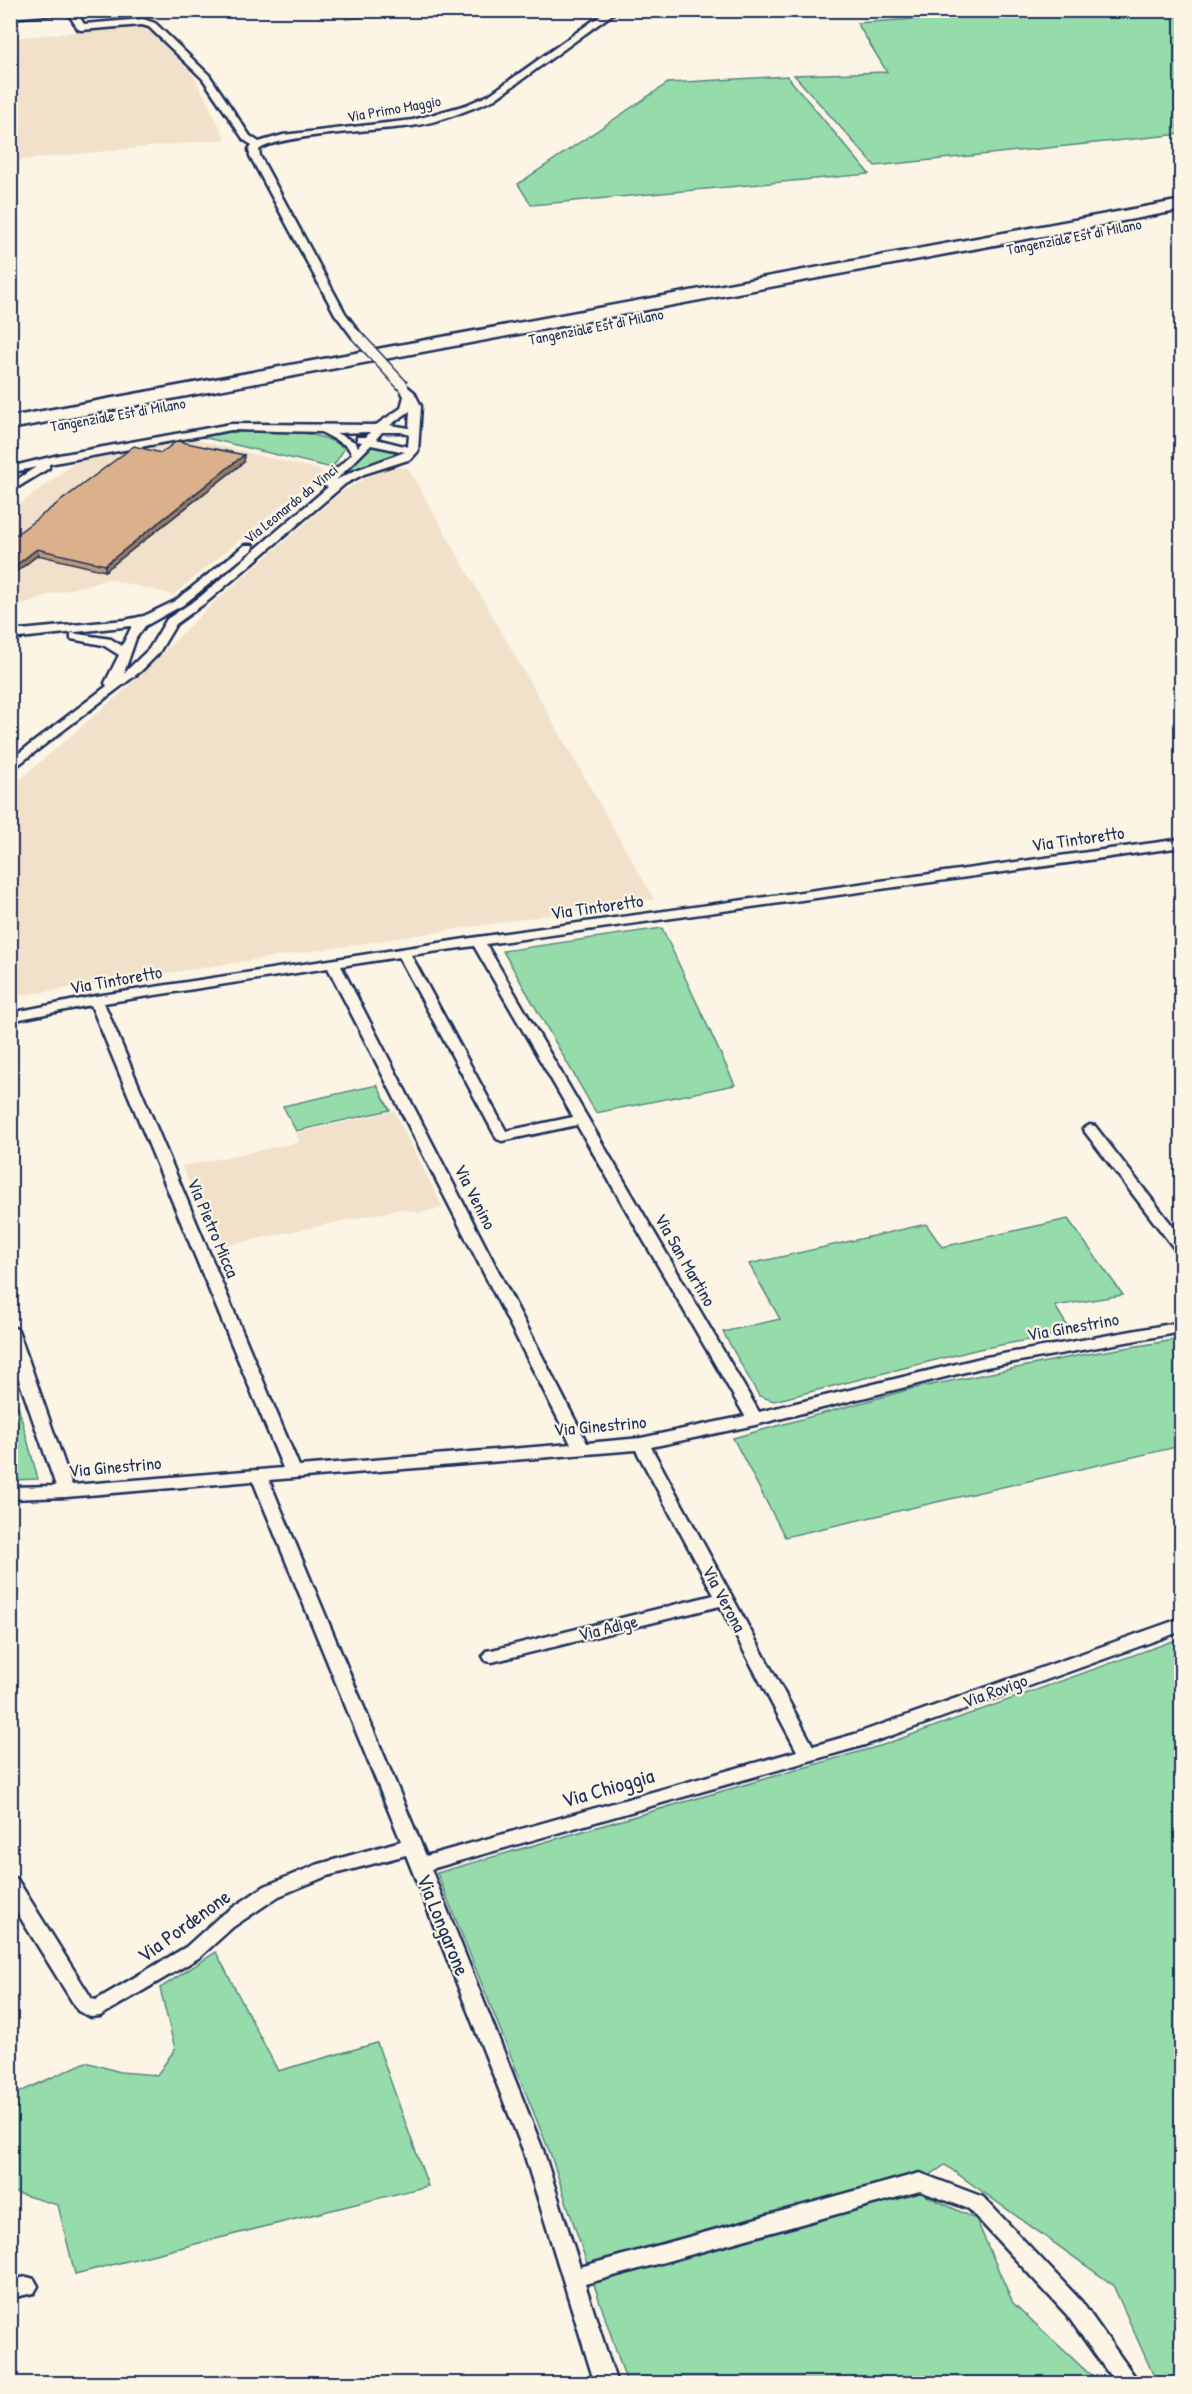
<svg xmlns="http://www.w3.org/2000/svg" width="1192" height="2394" viewBox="0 0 1192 2394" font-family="'Patrick Hand',sans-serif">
	<rect width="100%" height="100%" fill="#fcf5e5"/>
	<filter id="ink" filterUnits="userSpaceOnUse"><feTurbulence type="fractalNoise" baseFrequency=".0167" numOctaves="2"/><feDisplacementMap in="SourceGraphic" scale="12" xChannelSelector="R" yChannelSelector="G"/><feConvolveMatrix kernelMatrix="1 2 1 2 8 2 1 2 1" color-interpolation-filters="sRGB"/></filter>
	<g filter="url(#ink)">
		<path fill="#f2e1ca" d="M129,27L149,28L194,76L226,139L11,161V38Z
			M189,438L324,471L173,595L108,579L45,596L11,609V511L77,461Z
			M392,467L408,468L654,899L11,997V787L123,691L211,605L341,492L371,475Z
			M394,1111L443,1208L419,1213L401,1209L218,1247L182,1166L299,1142L296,1133Z"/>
		<path fill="#95dcaa" stroke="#588684" stroke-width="1.5" d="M344,10H451V11L346,19Z
			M1033,11H1181V134L875,166L794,75L887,72L857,23Z
			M787,76L869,174L531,205L518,184L668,83Z
			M246,430C279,430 316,429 345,448L332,468L198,436Z
			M374,445L403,455L376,462L349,474L345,472Z
			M662,928L735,1085L596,1113L503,951Z
			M377,1085L390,1110L296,1131L283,1106Z
			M1068,1219L1123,1295L1055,1306L1071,1332L979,1349L774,1401L759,1396L723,1332L780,1319L749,1264L926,1224L942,1247Z
			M1181,1339V1446L785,1537L733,1438L911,1389L1076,1356Z
			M10,1406H18L38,1479L11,1480Z
			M1181,1638V2383H1157L1113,2285L945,2165L920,2182L927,2196L976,2219L1013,2303L1099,2383H627L550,2153L437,1873L883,1745Z
			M216,1952L278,2071L377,2043L428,2186L75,2274L58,2205L13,2192L11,2096L86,2062L120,2072L157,2075L175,2049L160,1988Z"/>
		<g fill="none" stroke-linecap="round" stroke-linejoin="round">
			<defs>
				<path id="street" d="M39,10H75L84,24L143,19L155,23L209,75L250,136L259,142L283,135L413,120L466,105L489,95L608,10H618L495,99C469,110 440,122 412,126C383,130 276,135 259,150L260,156L345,313L362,336L357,339L353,338L335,314L250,156L249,149L252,145L244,140L203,79L149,27L142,25L81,30L78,29L68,13L10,18V13Z
					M403,383L414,392L421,406L418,451L411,459L364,474L345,484L208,601L176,624L158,654L141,671L10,771V760L107,686L105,683L119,655L103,645L71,639V633L111,639L122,646L132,626L10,639V631L125,620L144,616L175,601L245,545H253V549L183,605L145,626L136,638L124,673L149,649L167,619L200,597L328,487L320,484L352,454L347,446L321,432L231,430L49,464V468L10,492V484L36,467L10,473V467L59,455L231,424L376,425L401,408L404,396L398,386ZM410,410L409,428L390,425L410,411ZM370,432L366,437H357V441L362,442L358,447L355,442L336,433ZM382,432H401L409,435L408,447L376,439ZM371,445L405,452L356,470L336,480Z
					M1182,839V847L486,944L759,1412L981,1358L1182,1322V1332L981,1368L755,1425L651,1447L813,1746L855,1734L1182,1618V1631L865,1745L431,1869L543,2150L580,2267L920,2173L983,2197L1081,2301L1140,2384H1116L1067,2315L969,2209L920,2191L585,2284L617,2384H595L523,2150L406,1855L327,1876L279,1896L233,1927L200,1957L100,2016L91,2017L78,2011L10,1901V1877L17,1879L92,1999L96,2000L186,1947L219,1917L265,1886L316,1865L401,1841L253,1481L66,1497L10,1499V1487L56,1486L10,1354V1325L18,1330L72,1485L283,1468L91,1005L10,1021V1013L96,996L478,937ZM474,946L573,1117L506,1131L411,955ZM399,957L497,1139L502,1141L577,1125L745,1416L641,1438L587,1443L341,966ZM328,968L571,1444L299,1466L104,1003ZM636,1450L714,1595L492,1650L486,1651L483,1656L486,1661L492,1662L720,1606L797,1751L426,1856L269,1480Z
					M1090,1125L1095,1126L1182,1238V1254L1177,1252L1085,1132L1083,1129Z
					M27,2277L34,2279L38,2286L34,2293L10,2298V2280Z"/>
				<path id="highway" d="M1182,200V210L10,429V417Z"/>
			</defs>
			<use href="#street" stroke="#1b2f5e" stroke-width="5"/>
			<use href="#highway" stroke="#1b2f5e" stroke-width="5"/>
			<use href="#street" fill="#fcf5e5" fill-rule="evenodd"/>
			<use href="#highway" fill="#fcf5e5" fill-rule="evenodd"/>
			<defs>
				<path id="street-bridge" d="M357,336L403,386"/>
			</defs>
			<use href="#street-bridge" stroke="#1b2f5e" stroke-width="13" stroke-linecap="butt"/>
			<use href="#street-bridge" stroke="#fcf5e5" stroke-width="10"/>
		</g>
		<path fill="#bb9878" stroke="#1b2f5e" stroke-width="1.5" d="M161,453L244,462L105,571L38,555L16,572L10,571V539Z"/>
		<path fill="#997c61" stroke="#1b2f5e" stroke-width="1.5" d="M244,455V462L105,571V565Z
			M37,549L38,555L16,572L15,566Z"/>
		<path fill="#dab18b" stroke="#1b2f5e" stroke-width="1.5" d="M177,441L244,455L105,565L37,549L15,566L10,565V539L134,446L161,453Z"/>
	</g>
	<g text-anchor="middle" stroke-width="4.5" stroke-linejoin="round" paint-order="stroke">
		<g font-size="15" fill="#1b2f5e" stroke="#fcf5e5">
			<text transform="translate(394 109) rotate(-10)" y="5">Via Primo Maggio</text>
			<text transform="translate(1074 237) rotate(-11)" y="5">Tangenziale Est di Milano</text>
			<text transform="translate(596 327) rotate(-11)" y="5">Tangenziale Est di Milano</text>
			<text transform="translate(118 415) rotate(-10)" y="5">Tangenziale Est di Milano</text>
			<text transform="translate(291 504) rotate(-39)" y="5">Via Leonardo da Vinci</text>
		</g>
		<g font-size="18" fill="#1b2f5e" stroke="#fcf5e5">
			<text transform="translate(1078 839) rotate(-8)" y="6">Via Tintoretto</text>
			<text transform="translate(597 907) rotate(-8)" y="6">Via Tintoretto</text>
			<text transform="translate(116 980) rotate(-10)" y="6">Via Tintoretto</text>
			<text transform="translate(475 1197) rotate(63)" y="6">Via Venino</text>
			<text transform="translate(213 1228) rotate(67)" y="6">Via Pietro Micca</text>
			<text transform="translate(685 1260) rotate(60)" y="6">Via San Martino</text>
			<text transform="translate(1073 1327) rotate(-10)" y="6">Via Ginestrino</text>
			<text transform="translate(600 1426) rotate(-5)" y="6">Via Ginestrino</text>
			<text transform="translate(115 1467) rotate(-5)" y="6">Via Ginestrino</text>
			<text transform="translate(724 1599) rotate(62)" y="6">Via Verona</text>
			<text transform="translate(608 1628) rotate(-14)" y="6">Via Adige</text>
			<text transform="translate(995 1691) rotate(-20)" y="6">Via Rovigo</text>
		</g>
		<g font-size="21" fill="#1b2f5e" stroke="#fcf5e5">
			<text transform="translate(608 1788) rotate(-16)" y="7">Via Chioggia</text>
			<text transform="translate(443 1925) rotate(68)" y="7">Via Longarone</text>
			<text transform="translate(184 1926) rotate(-36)" y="7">Via Pordenone</text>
		</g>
	</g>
	<rect width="1192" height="2394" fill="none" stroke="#fcf5e5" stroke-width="36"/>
	<rect x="18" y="18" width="1156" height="2358" fill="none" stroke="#1b2f5e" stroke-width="2" filter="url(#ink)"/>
</svg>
